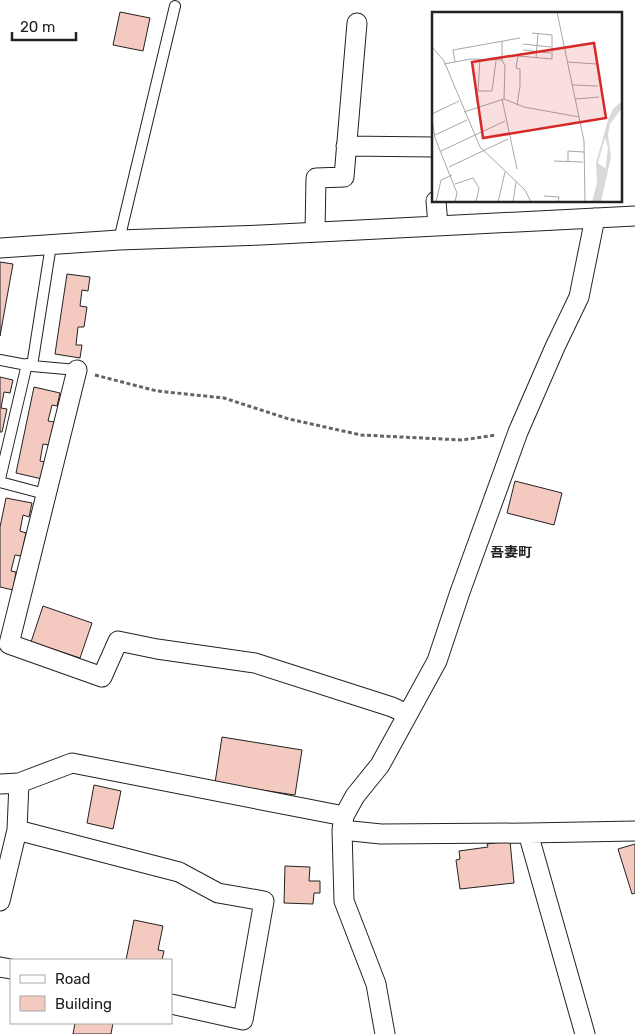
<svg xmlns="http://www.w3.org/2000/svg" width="635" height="1034" viewBox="0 0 635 1034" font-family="Rubik,'Noto Sans JP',sans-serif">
	<rect width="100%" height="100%" fill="#fff"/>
	<path fill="#f3c9c0" stroke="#222" d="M120,12L150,18L143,51L113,45Z
		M0,262L13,264L0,336Z
		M67,274L90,277L88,291L82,290L80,306L87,307L84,327H78L76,345H82L80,358L55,354Z
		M0,377L13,380L10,393L4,392L1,408L7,409L2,432H0Z
		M34,387L60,393L57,406L52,405L48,421L54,422L49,445L43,444L40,461L45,462L42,479L16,473Z
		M515,481L562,493L554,525L507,513Z
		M6,498L32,503L29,517L23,515L20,531L26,533L21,556L15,555L11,571L16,572L13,590L0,587V527Z
		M43,606L92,623L80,658L31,642Z
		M222,737L302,750L295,795L215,783Z
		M94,785L121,791L113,829L87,823Z
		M510,841L514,883L460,889L456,860L460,859L459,851L488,847L487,844Z
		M635,844V893L632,894L618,849Z
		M285,866L310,867L309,881H320V893H314L313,904L284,903Z
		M134,920L163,926L158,950L164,951L162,960H126Z
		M75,1023H113L111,1034H73Z"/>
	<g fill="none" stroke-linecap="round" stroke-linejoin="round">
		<defs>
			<path id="lane" d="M119,240L175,6
				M0,360L32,366L77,370
				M32,366L51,245
				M0,479L27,364
				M0,482L45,494"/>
			<path id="street" d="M346,146L434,147
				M436,201L438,225
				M315,232L316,178L344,177L357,23
				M0,248L119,240L261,235L635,216
				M77,370L9,644L102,677L118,641L157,649L255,663L392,707L407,714
				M0,784L19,783
				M17,830L179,872L218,893L264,901L243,1020L171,1004
				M342,830L381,834L528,833L635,831
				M528,833L585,1034
				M0,901L17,830L19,783L72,763L344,816
				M0,967L11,969
				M385,1034L376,984L344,901L342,830L344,816L355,796L380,765L437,661L460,592L518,432L555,347L579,297L595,218"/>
		</defs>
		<use href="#lane" stroke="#222" stroke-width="12"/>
		<use href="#street" stroke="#222" stroke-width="21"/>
		<path stroke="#646464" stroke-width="3" stroke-dasharray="4 2.5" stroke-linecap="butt" d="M95,375L157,391L224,398L289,419L361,435L462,440L496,435"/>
		<use href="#lane" stroke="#fff" stroke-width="10"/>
		<use href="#street" stroke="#fff" stroke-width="19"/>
	</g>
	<g text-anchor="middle" stroke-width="4" stroke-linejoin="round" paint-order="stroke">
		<g font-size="14" font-weight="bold" fill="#222" stroke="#fff">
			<text x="511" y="557">吾妻町</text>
		</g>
	</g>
	<g transform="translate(432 12)">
		<rect width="190" height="190" fill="#fff"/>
		<path d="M190,89V96L178,112L176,123L179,145L169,190H160L165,171L164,151L176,108L181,97ZM173,126L176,136L173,160V156L166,151Z" fill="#d9d9d9" fill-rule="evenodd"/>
		<path fill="none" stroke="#a7a7a7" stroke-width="1" d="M125,0L152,129L153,190M91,32L119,35M0,35L12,49L48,135L93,178L99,190M91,38L119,41M104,46L106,22M48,47L46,79H60L64,49M70,48V29M23,50L21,38L88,26M136,50L164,52M12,52L39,47L70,48L73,54L72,87M140,73L166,74M70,87L85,157M143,87L167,85M85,93L88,74V57L84,56L86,44L120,47V23L100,21M32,100L72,87L92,95L147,105M0,102L27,89M0,107L3,126L25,181L23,190M3,123L35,108M9,139L73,109M122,149L151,150M136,149V139L152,140M17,155L76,127M23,172L41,166L47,176L44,190M112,184L127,185L126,190M4,190L9,168L20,163M66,190L73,160M81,190L84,170"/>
		<path fill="#d62828" fill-opacity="0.15" stroke="#d62828" stroke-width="2.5" d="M162,31L174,106L51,126L40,50Z"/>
		<rect width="190" height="190" fill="none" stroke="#222" stroke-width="2.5"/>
	</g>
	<rect x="10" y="959" width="162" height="65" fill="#ffffff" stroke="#a7a7a7"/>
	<rect x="20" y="975" width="25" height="8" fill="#ffffff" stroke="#a7a7a7"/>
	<text x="55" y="984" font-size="15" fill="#222222">Road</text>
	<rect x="20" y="996" width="25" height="15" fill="#f3c9c0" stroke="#a7a7a7"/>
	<text x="55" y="1009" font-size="15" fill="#222222">Building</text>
	<path d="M12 32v8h64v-8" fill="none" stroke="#222222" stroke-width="2.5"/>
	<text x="20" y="32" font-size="15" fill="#222222" stroke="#ffffff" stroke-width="4" paint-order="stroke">20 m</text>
</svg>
